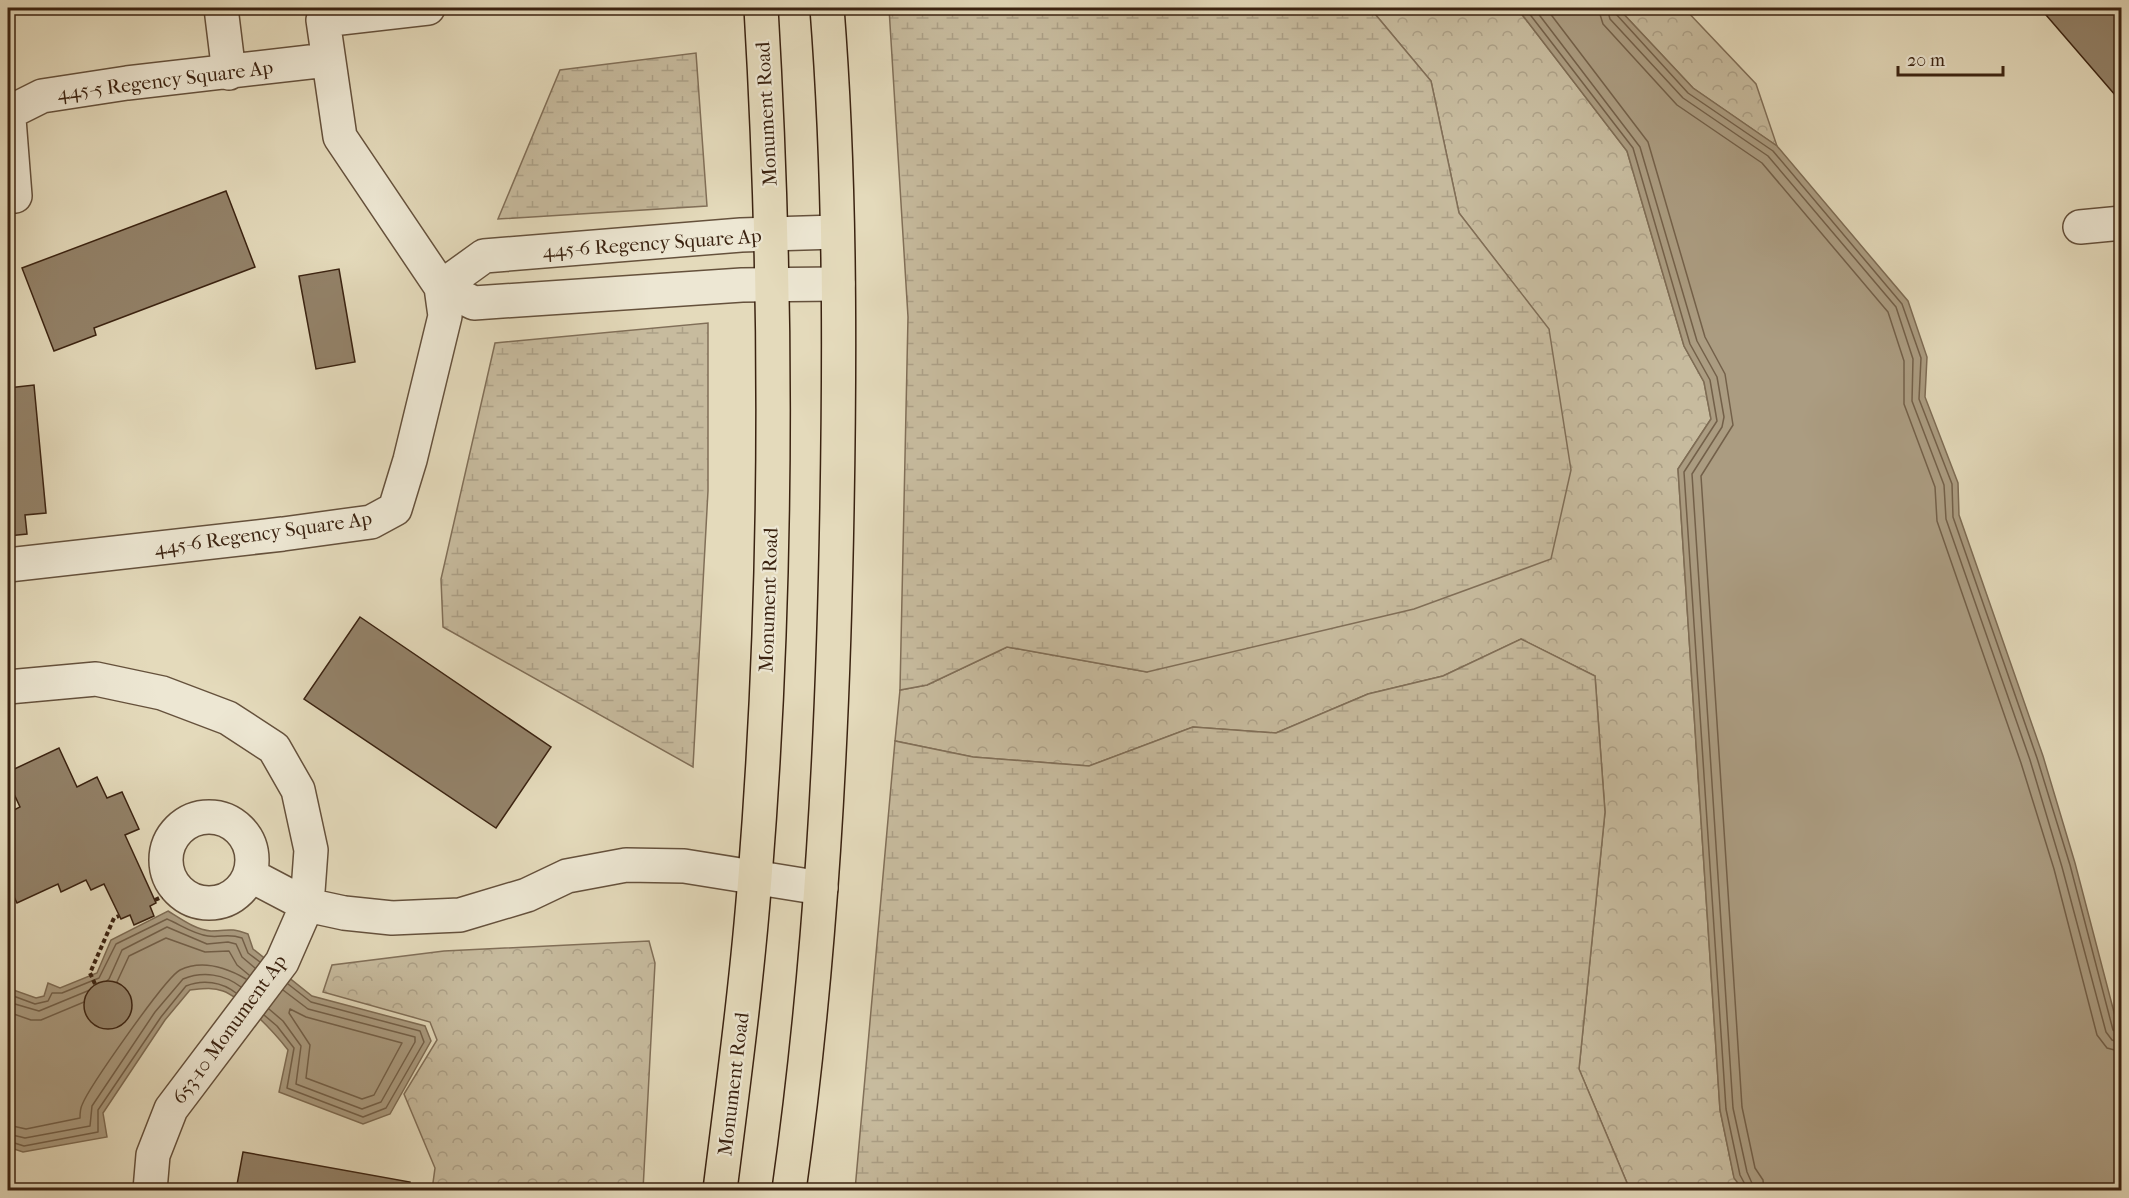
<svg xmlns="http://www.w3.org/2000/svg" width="2129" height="1198" viewBox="0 0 2129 1198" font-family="'IM FELL French Canon',serif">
	<defs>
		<pattern id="forest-crowns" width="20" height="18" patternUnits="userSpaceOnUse" patternTransform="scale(1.5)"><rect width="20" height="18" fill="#c7bb9e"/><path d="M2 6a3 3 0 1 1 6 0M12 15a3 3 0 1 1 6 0" fill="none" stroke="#aca087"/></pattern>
		<pattern id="wetland-marsh" width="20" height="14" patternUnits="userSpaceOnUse" patternTransform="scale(1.5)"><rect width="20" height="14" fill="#c7bb9e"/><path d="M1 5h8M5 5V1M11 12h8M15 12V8" fill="none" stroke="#aca087"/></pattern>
	</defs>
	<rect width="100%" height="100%" fill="#e4dabb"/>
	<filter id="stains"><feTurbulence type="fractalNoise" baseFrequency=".00333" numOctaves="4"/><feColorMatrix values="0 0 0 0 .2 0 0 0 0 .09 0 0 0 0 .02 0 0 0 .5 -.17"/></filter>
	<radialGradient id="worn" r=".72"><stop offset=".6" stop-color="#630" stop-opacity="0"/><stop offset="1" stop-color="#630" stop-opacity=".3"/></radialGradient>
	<path fill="url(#forest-crowns)" stroke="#816f58" stroke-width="1.5" d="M1370,8H1517L1627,151L1684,346L1704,382L1711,419L1678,469L1720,1110L1734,1177L1743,1190H1630L1579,1069L1605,812L1595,676L1521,639L1443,676L1368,694L1276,733L1193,727L1089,766L973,757L895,741L900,690L927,685L1007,647L1147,672L1549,330L1459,213L1431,81Z
		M1618,8H1684L1756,84L1777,146L1693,88Z
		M649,941L655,963L643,1190H432L435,1168L404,1094L437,1040L430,1022L323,992L332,965L444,951Z"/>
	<path fill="url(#wetland-marsh)" stroke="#816f58" stroke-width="1.5" d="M889,8H1370L1431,81L1459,213L1549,329L1571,470L1551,559L1414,609L1147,672L1007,647L927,685L900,690L908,317Z
		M696,53L707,206L498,219L560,70Z
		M708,323V491L693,767L443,627L441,579L495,343Z
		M1521,639L1595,676L1605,812L1579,1069L1630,1190H855L895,741L973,757L1089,766L1193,727L1276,733L1368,694L1443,676Z"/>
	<path fill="#ab9c81" stroke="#7e6c54" stroke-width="1.5" d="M1517,8H1618L1693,88L1777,146L1908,301L1927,357L1925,397L1958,483L1959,515L2043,756L2075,863L2121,1039V1190H1743L1734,1178L1720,1110L1678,469L1711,419L1704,382L1684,346L1627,151Z
		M168,911C181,919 196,930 211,931C230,931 228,927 248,934L253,949L312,996L425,1026L431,1041L390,1114L363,1124L279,1092L288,1050C275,1033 242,998 223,991C212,987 201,989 190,990L165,1020L103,1113L107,1137L23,1152L8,1147V988L36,998L44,996L48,983L60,988L97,973L111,940Z"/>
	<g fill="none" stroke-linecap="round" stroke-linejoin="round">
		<path stroke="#736049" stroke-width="1.5" d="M1525,8L1633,148L1690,344L1710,380L1717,421L1684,472L1726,1109L1740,1175L1748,1190
			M1534,8L1640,147L1697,341L1717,377L1724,417L1722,427L1692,474L1733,1108L1747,1172L1755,1190
			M1546,8L1648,142L1705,337L1725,374L1733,425L1701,476L1742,1107L1755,1168L1763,1180L1764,1190
			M1598,8L1603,24L1677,105L1762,163L1888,312L1904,361V404L1935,487L1937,521L2021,763L2054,869L2097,1035L2107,1048L2122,1052
			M1607,8L1610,19L1683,98L1768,156L1896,307L1913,359L1912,401L1944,485L1946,519L2030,760L2062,867L2106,1032L2112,1040L2122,1043
			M1614,8L1616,14L1688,93L1773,151L1902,304L1921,358L1919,399L1952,484L1953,517L2037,758L2070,865L2113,1030L2122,1035
			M8,994L35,1004L48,1001L52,993H62L99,978L116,944L167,919C181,925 193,934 208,936C221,938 227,933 242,938L248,953L260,962
			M8,1002L39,1011L102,985L109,979L122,950L167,927L207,944L228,942L236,944L242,957L255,968
			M269,1009L283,1021L301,1046L296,1084L362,1109L381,1102L415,1042V1037L308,1009L283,990
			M290,1009L306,1017L402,1043L374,1095L362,1099L306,1078L310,1045L289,1013Z
			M8,1012L31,1020H41L108,992L116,984L129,956L166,938L205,952L229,951L237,965L249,975
			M264,1015L277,1026L294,1048L287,1088L363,1117L386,1108L424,1042L420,1031L311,1002L288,984
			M8,1125L26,1129L80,1118C80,1114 80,1109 82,1105C89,1087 166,977 180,970C203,959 227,968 246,979
			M8,1134L25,1138L90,1126L92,1106L155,1012L183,979C203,971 224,974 241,987
			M8,1141L24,1146L98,1132V1110L161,1017L186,986C203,979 222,982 236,993"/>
	</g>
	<path fill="#938269" stroke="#3b2311" stroke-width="1.5" d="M2040,8H2122V103Z
		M226,191L255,267L94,328L96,335L54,351L22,268Z
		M339,269L355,362L316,369L299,276Z
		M34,385L46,513L25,515L27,534L8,536V388Z
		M360,617L551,747L496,828L304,699Z
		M59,748L77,787L97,777L107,798L122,792L139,829L125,835L156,903L150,906L154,916L134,925L130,915L121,919L104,884L91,890L86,880L61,892L58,884L17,903L8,884V813L20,807L8,781V772Z
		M84 1005a24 24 0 1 1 48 0a24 24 0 1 1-48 0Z
		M243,1152L410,1182L409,1190H236Z"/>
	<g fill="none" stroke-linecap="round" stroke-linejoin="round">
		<defs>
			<path id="minor" d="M221,8L229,73
				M8,106L15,196
				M8,113L42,96L127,83L327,60
				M2080,227L2122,223
				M441,287L484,256L741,235L837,232
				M441,287L474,303L742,285L838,284
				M8,565L283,534L371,522L395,509L410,460L445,316L441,287L340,137L323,20L428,8
				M8,687L96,679L162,693L228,718L274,748L298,790L311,850L307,905L282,962L171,1109L153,1155L150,1190
				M166 860a43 43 0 1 1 86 0a43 43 0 1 1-86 0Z
				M250,875L307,905L344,913L392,918L460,915L527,895L567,876L626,865L684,866L821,888"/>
			<path id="major" d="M720,1190C733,1086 747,982 755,877C778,588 778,296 761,8
				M789,1190C821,964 833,736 837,508C840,341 840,174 827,8"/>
		</defs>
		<use href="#minor" stroke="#65513c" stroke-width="36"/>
		<use href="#major" stroke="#3b2311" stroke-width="36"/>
		<path stroke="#3b2311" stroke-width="4" stroke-dasharray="4.5 3" stroke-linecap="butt" d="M155,900L177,890
			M95,984L90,973L114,918L119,916"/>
		<use href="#minor" stroke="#ede7d3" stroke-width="33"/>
		<use href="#major" stroke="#e4dabb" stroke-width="33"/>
	</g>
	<g text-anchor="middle" stroke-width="4.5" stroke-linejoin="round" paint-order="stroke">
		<g font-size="20" fill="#3b2311" stroke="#ede7d3">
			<text transform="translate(165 80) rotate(-7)" y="7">445-5 Regency Square Ap</text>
			<text transform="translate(766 114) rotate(-93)" y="7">Monument Road</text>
			<text transform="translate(652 243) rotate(-4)" y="7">445-6 Regency Square Ap</text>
			<text transform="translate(263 533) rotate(-8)" y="7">445-6 Regency Square Ap</text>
			<text transform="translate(768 600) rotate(-88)" y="7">Monument Road</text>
			<text transform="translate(229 1029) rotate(-54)" y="7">653-10 Monument Ap</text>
			<text transform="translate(733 1084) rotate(-83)" y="7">Monument Road</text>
		</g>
	</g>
	<rect width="2129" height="1198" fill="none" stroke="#e4dabb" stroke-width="30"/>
	<rect x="9" y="9" width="2111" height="1180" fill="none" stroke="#3b2311" stroke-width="3"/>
	<rect x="15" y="15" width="2099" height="1168" fill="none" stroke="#3b2311" stroke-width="1.5"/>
	<path d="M1898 66v9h105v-9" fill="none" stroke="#3b2311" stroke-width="3"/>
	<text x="1907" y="66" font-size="18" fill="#3b2311" stroke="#ede7d3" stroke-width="4.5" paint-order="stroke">20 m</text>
	<rect width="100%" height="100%" filter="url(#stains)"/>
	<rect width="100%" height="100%" fill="url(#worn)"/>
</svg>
